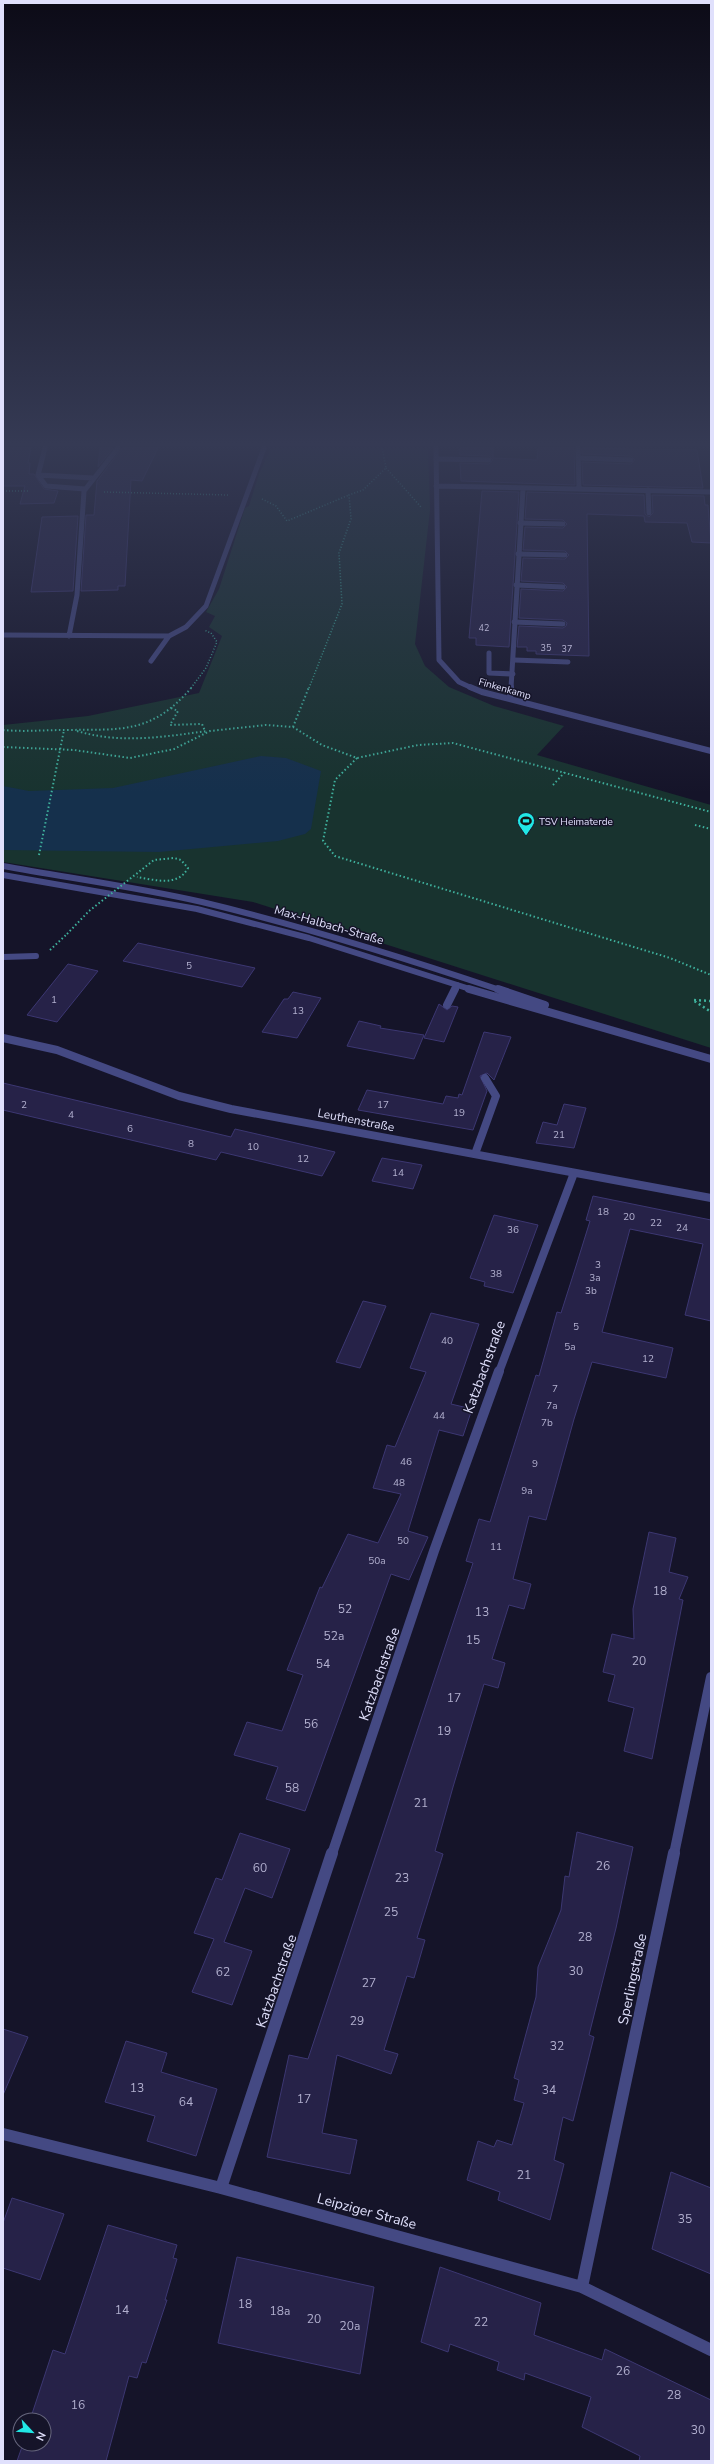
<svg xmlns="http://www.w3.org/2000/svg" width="714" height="2464" viewBox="0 0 714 2464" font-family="'Nunito Sans',sans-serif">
	<rect width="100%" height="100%" fill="#151429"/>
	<path fill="#18332f" d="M271,448H428L430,510L415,644L425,666L449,687L494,706L564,726L537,755L711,805V1048L253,902L3,862V725L88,716L199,693L222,636L209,627L215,616L206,612L219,589L245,508L249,506L259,474Z"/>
	<path fill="#15304c" d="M261,756L286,758L321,771L311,829L305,834L278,841L159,852L3,850V786L29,791L113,788Z"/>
	<path fill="#262248" stroke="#3c3772" d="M5,448H31L28,463H30L29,474H34L44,489L58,491L54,503L20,504L25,486H3Z
		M100,448H113L98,467Z
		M122,448H158L142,481L131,480L125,586H118V590L81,591L86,515H94L97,481Z
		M460,448H493V458L537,460L538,448H574L575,485L461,481L460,463L489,464L493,460L489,456L460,455Z
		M582,448L697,450L703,488L583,485L582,462L631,464L635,460L631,456L582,454Z
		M482,491L519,492L509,647L476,645V638H469Z
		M527,492L644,495L645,514L649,517L653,513L652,495L704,496L705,505H708L711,543L692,542L687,523L645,522L644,516L587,514L589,656L536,654V651H527V647H517L519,626L563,628L566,626L567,623L563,620L519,618L521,589L563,591L567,587L563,583L521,581L523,558L565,559L569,555L565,551L523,550L525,527L563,528L567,524L563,520L525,519Z
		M78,516L73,591L31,592L42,517Z
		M138,943L255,968L242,987L123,961Z
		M68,964L98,971L57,1022L27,1015Z
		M293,992L321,998L297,1038L262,1032L284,999H288Z
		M439,1004L447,1010L452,1006L458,1007L444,1042L424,1038Z
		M359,1021L381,1026L380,1028L424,1035L414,1059L347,1046Z
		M484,1032L511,1037L494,1080L487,1073L480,1076L487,1091L473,1130L358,1110L367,1090L443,1104L446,1096L458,1098L459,1094L462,1095Z
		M3,1083L231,1137L235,1129L335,1152L322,1176L221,1152L216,1160L3,1110Z
		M564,1104L586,1108L574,1148L536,1143L543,1122L557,1125Z
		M382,1158L422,1165L413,1189L372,1181Z
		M593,1196L711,1220V1321L685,1315L703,1244L630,1229L602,1332L673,1348L666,1378L592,1362L574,1419L546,1520L529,1516L513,1579L531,1584L524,1609L509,1605L492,1659L505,1663L498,1688L484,1684L453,1787L435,1851L443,1854L417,1938L425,1940L414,1978L407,1976L384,2050L398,2054L391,2074L337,2055L322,2133L357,2140L350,2174L267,2157L289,2055L308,2059L473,1563L466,1561L479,1519L490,1522L536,1375L539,1376L557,1312L561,1313L576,1266L590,1221L586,1220Z
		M494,1215L538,1225L513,1293L484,1286L485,1282L470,1278Z
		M363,1301L386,1306L360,1368L336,1362Z
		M431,1313L479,1324L451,1404L472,1409L463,1436L439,1430L408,1531L428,1537L409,1580L391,1574L305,1811L266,1799L278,1767L234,1755L247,1722L282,1731L303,1675L287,1670L320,1587L322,1588L348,1534L378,1543L401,1494L373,1488L387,1445L395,1447L426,1372L410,1368Z
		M649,1532L676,1538L669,1572L688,1577L679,1599L683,1600L652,1759L624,1751L634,1708L608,1701L615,1675L603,1672L612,1634L634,1639L633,1609Z
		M577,1832L633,1847L616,1928L589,2035L594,2037L573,2121L563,2117L554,2160L564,2164L550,2220L498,2200L500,2192L467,2180L478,2141L494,2147L497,2140L512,2145L524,2103L514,2100L519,2080L514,2078L536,1997L538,1967L561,1910L565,1876L569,1877Z
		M240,1833L290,1849L272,1898L245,1888L224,1942L252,1951L232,2005L192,1992L214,1939L194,1933L216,1878L222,1880Z
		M3,2029L28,2037L3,2095Z
		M126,2041L167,2053L161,2072L217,2089L196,2156L147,2141L155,2116L105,2102Z
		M671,2172L711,2188V2274L652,2249Z
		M12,2198L64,2214L40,2280L3,2268V2223Z
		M108,2225L177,2245L173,2258L177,2259L165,2300H167L146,2363L142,2362L137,2378L129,2376L106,2461H17L23,2444H44V2420H30L53,2350L65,2354Z
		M237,2257L374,2287L360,2374L218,2343Z
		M440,2267L541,2303L534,2335L602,2360L605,2349L711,2400V2461H639L640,2456L582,2427L591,2397L525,2373L524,2380L497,2370L499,2362L450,2344L448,2352L421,2342Z"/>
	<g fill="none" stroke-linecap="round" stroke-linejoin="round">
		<path stroke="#3fb19d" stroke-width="1.5" stroke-dasharray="1 2" stroke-linecap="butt" d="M386,468L421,507
			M3,491H30
			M104,492L229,495
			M262,499L276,506L287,521L349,495
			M191,688L206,668L217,642L211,633L204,630
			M309,688L342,604L339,553L351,519L349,495L363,490L386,468L382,448"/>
		<path stroke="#3fb19d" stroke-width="2" stroke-dasharray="1.5 2.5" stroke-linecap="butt" d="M171,708L178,711L170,725L202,724L205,731
			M293,727L309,687
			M3,730C24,732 44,730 65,730C121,729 151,735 192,687
			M77,731C120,744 163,737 207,731
			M3,747L74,750L130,758L174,749L210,731L266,725L293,727L322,745L357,758L418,745L453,743L711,812
			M357,758L335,780L323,841L335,856L670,958L711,975
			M553,785L565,772
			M695,825L711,829
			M39,855L64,730
			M50,950L67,934"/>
		<path stroke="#3fb19d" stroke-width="2.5" stroke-dasharray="2 3" stroke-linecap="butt" d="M711,1001L693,1000L711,1012"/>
		<path stroke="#444983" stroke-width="5" d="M578,458L631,460
			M436,459L489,460
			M648,490L649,513
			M520,523L563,524
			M518,554L565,555
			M516,585L563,587
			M514,622L563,624
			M489,653V673L513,674
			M514,660L568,662"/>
		<path stroke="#444983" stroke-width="6" d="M455,990L457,985"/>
		<path stroke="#444983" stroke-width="8" d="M447,1005L455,989
			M475,1154L496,1096L485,1078"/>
		<path stroke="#444983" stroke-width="5" d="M45,448L38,475L46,486L85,489
			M436,448L439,660L459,682L472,688
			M578,448L579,488
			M38,475L93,478
			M436,486L711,492
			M3,635L169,636
			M69,636L77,595L84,491L118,448
			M151,661L169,636L186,627L206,606L264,448
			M511,688L523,489"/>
		<path stroke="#444983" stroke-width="6" d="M470,687L482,692L711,751
			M510,699L511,687
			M3,866C69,878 136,887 202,902C303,926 402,957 500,990
			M3,875L197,909L309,938L473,990
			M3,957L36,956"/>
		<path stroke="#444983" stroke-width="8" d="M469,989L711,1059
			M498,989L545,1005
			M3,1038L57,1050L179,1096L231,1109L711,1198
			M499,1372L574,1173"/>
		<path stroke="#444983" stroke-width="10" d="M332,1854L434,1551L499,1371
			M674,1854L711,1677"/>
		<path stroke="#444983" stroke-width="12" d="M3,2134L221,2188L582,2287L711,2350
			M221,2188L332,1853
			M582,2287L674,1853"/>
		<path stroke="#3fb19d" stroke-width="2" stroke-dasharray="1.5 2.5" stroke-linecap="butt" d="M67,934L89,911L154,860L174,858L181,860L188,868C178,887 155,880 137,877"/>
	</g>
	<linearGradient id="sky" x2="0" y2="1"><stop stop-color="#0c0b17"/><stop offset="0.56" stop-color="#353a54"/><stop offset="1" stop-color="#353a54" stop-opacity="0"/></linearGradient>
	<rect width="714" height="793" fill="url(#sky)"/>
	<defs>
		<symbol id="stadium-pin" viewBox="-11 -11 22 30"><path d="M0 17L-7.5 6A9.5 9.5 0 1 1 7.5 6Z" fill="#21e7e5" stroke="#151429"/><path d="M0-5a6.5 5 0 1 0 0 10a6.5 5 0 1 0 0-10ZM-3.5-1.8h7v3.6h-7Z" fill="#111"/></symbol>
	</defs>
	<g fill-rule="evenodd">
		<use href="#stadium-pin" x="516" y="811" width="20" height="27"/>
	</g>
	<g text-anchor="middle" stroke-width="3" stroke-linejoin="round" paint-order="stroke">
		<g font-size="9" fill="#b2b0cf">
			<text x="484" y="631">42</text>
			<text x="546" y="651">35</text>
			<text x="567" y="652">37</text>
		</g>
		<g font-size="10" fill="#e0e0fc" stroke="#151429">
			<text transform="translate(505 688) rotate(16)" y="4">Finkenkamp</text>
		</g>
		<g font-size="10" fill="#e0e0fc" stroke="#151429" text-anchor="start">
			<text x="539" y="825">TSV Heimaterde</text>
		</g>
		<g font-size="10" fill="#b2b0cf">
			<text x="189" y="969">5</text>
			<text x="54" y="1003">1</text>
			<text x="298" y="1014">13</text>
			<text x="24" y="1108">2</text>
			<text x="383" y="1108">17</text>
			<text x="459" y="1116">19</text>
			<text x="71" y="1118">4</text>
			<text x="130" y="1132">6</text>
			<text x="559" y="1138">21</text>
			<text x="191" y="1147">8</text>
			<text x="253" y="1150">10</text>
			<text x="303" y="1162">12</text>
			<text x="398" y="1176">14</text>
			<text x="603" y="1215">18</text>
			<text x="629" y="1220">20</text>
			<text x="656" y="1226">22</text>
			<text x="682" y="1231">24</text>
			<text x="513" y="1233">36</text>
			<text x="598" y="1268">3</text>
			<text x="496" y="1277">38</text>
			<text x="595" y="1281">3a</text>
			<text x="591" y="1294">3b</text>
			<text x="576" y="1330">5</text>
			<text x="447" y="1344">40</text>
			<text x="570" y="1350">5a</text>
			<text x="648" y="1362">12</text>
			<text x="555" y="1392">7</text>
			<text x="552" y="1409">7a</text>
			<text x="439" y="1419">44</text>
			<text x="547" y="1426">7b</text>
			<text x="406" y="1465">46</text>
			<text x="535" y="1467">9</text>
			<text x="399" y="1486">48</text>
			<text x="527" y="1494">9a</text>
			<text x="403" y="1544">50</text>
			<text x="496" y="1550">11</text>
			<text x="377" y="1564">50a</text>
		</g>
		<g font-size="12" fill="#e0e0fc" stroke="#151429">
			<text transform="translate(329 925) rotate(16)" y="4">Max-Halbach-Straße</text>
			<text transform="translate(356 1120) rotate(11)" y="4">Leuthenstraße</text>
		</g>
		<g font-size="12" fill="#b2b0cf">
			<text x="660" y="1595">18</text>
			<text x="345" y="1613">52</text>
			<text x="482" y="1616">13</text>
			<text x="334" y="1640">52a</text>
			<text x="473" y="1644">15</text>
			<text x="639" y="1665">20</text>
			<text x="323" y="1668">54</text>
			<text x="454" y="1702">17</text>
			<text x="311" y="1728">56</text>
			<text x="444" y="1735">19</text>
			<text x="292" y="1792">58</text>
			<text x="421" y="1807">21</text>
			<text x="603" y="1870">26</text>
			<text x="260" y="1872">60</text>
			<text x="402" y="1882">23</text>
			<text x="391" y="1916">25</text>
			<text x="585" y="1941">28</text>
			<text x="576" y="1975">30</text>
			<text x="223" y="1976">62</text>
			<text x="369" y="1987">27</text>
			<text x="357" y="2025">29</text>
			<text x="557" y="2050">32</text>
			<text x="137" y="2092">13</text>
			<text x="549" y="2094">34</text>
			<text x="304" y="2103">17</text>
			<text x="186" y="2106">64</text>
			<text x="524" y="2179">21</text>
			<text x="685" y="2223">35</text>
			<text x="245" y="2308">18</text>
			<text x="122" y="2314">14</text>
			<text x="280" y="2315">18a</text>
			<text x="314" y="2323">20</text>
			<text x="481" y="2326">22</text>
			<text x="350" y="2330">20a</text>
			<text x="623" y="2375">26</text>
			<text x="674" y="2399">28</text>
			<text x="78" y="2409">16</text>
			<text x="698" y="2434">30</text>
		</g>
		<g font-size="14" fill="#e0e0fc" stroke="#151429">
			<text transform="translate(484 1367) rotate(-70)" y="5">Katzbachstraße</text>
			<text transform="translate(379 1674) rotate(-71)" y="5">Katzbachstraße</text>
			<text transform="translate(632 1979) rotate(-78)" y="5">Sperlingstraße</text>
			<text transform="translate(276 1981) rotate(-71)" y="5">Katzbachstraße</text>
			<text transform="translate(367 2211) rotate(15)" y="5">Leipziger Straße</text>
		</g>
	</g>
	<rect width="714" height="2464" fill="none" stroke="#e0e0fc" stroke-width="8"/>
	<g transform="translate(32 2432) rotate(116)"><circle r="19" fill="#151429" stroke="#66667d"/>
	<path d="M0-3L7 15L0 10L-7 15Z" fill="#21e7e5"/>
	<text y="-6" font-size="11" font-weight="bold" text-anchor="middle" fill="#e0e0fc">N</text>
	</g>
</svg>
